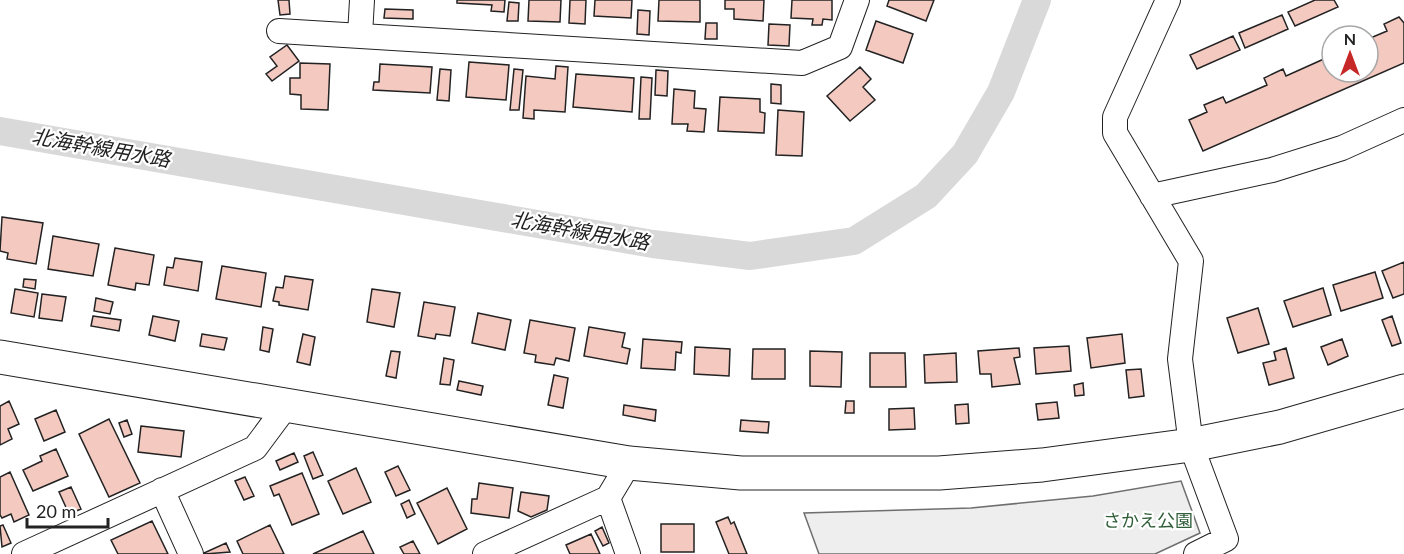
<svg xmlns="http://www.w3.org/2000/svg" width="1404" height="554" viewBox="0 0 1404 554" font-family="Lato,'Noto Sans JP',sans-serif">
	<rect width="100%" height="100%" fill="#fff"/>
	<path fill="#eee" stroke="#6f6f6f" stroke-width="1.5" d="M1181,481L1200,533L1155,554H819L804,513L971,508L1093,496Z"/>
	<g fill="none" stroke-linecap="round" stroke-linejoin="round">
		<path stroke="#d9d9d9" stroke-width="28" d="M0,131L653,244L750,256L854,241L926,196L965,154L1001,92L1037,0"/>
	</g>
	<path fill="#f3c9c0" stroke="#222" stroke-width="1.5" d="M278,0H289L290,14L280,15Z
		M457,0H505L504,12L491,11L492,5L457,3Z
		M529,0H561L560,22L528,21Z
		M570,0H586L585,24L569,23Z
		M595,0H632L631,18L594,16Z
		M659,0H700V22L658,21Z
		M725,0H764L763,21L734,19V9H725Z
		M792,0H832V20L823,19L822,25H812L813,19L791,18Z
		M889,0H934L926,21L887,6Z
		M1315,0H1334L1338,7L1295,26L1288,12Z
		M509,2L519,3L518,21H507Z
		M385,9L413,10V19L384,18Z
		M638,10L650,11L649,35L637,34Z
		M1282,15L1288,29L1245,48L1239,33Z
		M1399,17L1404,23V63L1203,151L1189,120L1207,112L1204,105L1223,97L1226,103L1267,85L1264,78L1283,69L1286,76L1326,58L1323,51L1332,47V72H1368V39L1387,31L1384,24Z
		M876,21L913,34L903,63L866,50Z
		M706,23H717V39H705Z
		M769,24L790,25L789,46L768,45Z
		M1233,36L1240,50L1197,69L1190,55Z
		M287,45L299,61L272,81L266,74L277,66L270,57Z
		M469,62L509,65L506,100L466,97Z
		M300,63L330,64L328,110L301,109V95L290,94V78H300Z
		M380,64L432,67L430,93L373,90L374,82H379Z
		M556,66L568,67L565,112L534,110V119L523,118L526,76L555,79Z
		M860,67L871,79L863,87L875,100L850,121L827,96Z
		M440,69L451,70L449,101L437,100Z
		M514,69L523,70L519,110H510Z
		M656,70L668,71L667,96L655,95Z
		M576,74L634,78L632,112L573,107Z
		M641,77L652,78L650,119H639Z
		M771,84L781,85V104L771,103Z
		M674,89L695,91L694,108L706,109L704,132L687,131L688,124H672Z
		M720,97L760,99V112L765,113L764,133L718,131Z
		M778,110L804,112L802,156L776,155Z
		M2,217L43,223L36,264L7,259L8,253L0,251Z
		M53,236L99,244L93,276L48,269Z
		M115,248L154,255L149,285L136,283L135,290L108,285Z
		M175,258L202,262L198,291L164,285L167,267L173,268Z
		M1404,262V294L1393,298L1382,271Z
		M222,266L266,273L261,307L216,299Z
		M1375,272L1383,298L1341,311L1333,285Z
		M285,276L313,280L308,310L279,305V302L273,301L276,287L283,288Z
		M24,279L36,280L35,289L23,287Z
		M1323,288L1331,315L1293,327L1284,301Z
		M15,289L38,293L34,317L11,313Z
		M372,289L400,293L394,327L367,322Z
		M42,294L66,297L62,321L39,318Z
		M96,298L113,302L110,314L94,311Z
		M424,302L455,307L450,336L436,334L435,339L418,336Z
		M1258,308L1269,344L1238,353L1227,318Z
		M478,313L511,320L505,350L472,343Z
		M93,316L121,320L119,331L91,326Z
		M153,316L179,321L175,341L149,335Z
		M1392,316L1401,343L1392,346L1382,320Z
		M530,320L575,328L569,361L556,358L554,365L535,362L536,355L524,353Z
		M263,327L273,329L269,352L260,350Z
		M589,327L625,333L622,347L630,349L627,364L584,356Z
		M202,334L227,338L224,350L200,346Z
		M303,334L315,337L310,365L297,362Z
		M1122,334L1125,363L1091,368L1087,338Z
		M643,339L682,342L681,353L676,352L675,370L641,368Z
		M1342,339L1348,356L1328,365L1321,347Z
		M1069,346L1071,371L1036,374L1034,348Z
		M695,347L730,349L729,376L694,374Z
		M1019,348L1020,357L1014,358L1020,384L992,387L991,374H980L978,351Z
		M1286,348L1294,378L1269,385L1263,363L1276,360L1274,352Z
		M753,349H785V379H752Z
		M391,351L400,352L396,378L386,376Z
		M810,351L842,352L841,387L810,386Z
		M870,353H905L906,387H870Z
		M956,353L957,382L925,383L924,355Z
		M444,358L454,360L450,385L440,384Z
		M1141,369L1144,396L1129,398L1126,370Z
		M554,375L568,378L563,408L548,405Z
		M459,381L483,386L481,395L457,390Z
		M1083,383L1084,395L1075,396L1074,385Z
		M9,401L19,424L8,429L12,439L0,445V406Z
		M846,401H854V413H845Z
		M1057,402L1059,418L1038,420L1036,404Z
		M968,404L969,423L956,424L955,405Z
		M624,405L656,410L655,421L623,415Z
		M914,408L915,429L889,430V409Z
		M56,410L65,432L44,441L35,419Z
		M109,419L140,483L109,497L79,434Z
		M127,420L132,434L124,437L119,423Z
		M741,420L769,422L768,433L740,431Z
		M141,426L184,431L181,457L138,452Z
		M56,449L68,476L33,491L23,470L42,461L40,456Z
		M313,452L323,475L313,479L304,456Z
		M294,453L298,462L280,470L276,461Z
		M398,466L410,490L396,496L385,472Z
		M356,468L371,502L343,514L328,481Z
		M10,472L29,515L14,522L11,514L2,518L0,515V477Z
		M302,473L319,514L292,525L279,494L274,496L270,486Z
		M245,477L254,496L244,500L235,481Z
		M479,483L513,488L509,518L471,513L472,499H477Z
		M71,487L81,509L69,514L59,492Z
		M447,488L467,529L438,544L417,503Z
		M521,492L549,496L547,510L531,517L518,511Z
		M409,500L415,514L407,518L401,504Z
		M728,517L731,524L734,522L747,554H729L716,522Z
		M152,521L168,554H118L111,540Z
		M661,524H694V552H661Z
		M3,525L11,543L2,547L0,526Z
		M270,525L284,554H243L237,541Z
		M602,527L609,543L603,546L595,531Z
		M363,531L374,554H313Z
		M591,534L600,554H570L566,545Z
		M413,541L420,554H404L400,547Z
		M226,543L230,552L205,554L204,553Z"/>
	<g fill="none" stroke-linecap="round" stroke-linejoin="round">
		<defs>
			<path id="street" d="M1168,0L1115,117V133L1191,261L1180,359L1191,445L1226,539L1196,554
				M279,31L802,63L840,47L857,0
				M360,35L362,0
				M1152,196L1272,170L1342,148L1404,120
				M162,490L191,554
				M608,498L628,554
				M24,554L255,448L287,405
				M485,554L608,498L629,463"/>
			<path id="secondary" d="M0,357L629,463L741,473H939L1042,465L1191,445L1280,427L1404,391"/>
		</defs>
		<use href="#street" stroke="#222" stroke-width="26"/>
		<use href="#secondary" stroke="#222" stroke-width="35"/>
		<use href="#street" stroke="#fff" stroke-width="24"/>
		<use href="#secondary" stroke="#fff" stroke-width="33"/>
	</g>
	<g text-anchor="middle" stroke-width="4.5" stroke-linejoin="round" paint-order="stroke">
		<g font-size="18" fill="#2f5e38" stroke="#fff">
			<text x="1148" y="527">さかえ公園</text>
		</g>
		<g font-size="20" font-style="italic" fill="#222" stroke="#fff">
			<text transform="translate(101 148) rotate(10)" y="7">北海幹線用水路</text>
			<text transform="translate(580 231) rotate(10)" y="7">北海幹線用水路</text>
		</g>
	</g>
	<g transform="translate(1350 54)"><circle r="28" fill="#ffffff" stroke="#a7a7a7" stroke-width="1.5"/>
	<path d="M0-4.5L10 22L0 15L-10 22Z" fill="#c62828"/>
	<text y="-9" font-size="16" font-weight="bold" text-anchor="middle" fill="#222222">N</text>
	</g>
	<path d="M27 518v9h81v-9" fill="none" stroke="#222222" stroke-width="3"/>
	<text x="36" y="518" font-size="18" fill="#222222" stroke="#ffffff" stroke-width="4.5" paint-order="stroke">20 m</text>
</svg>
